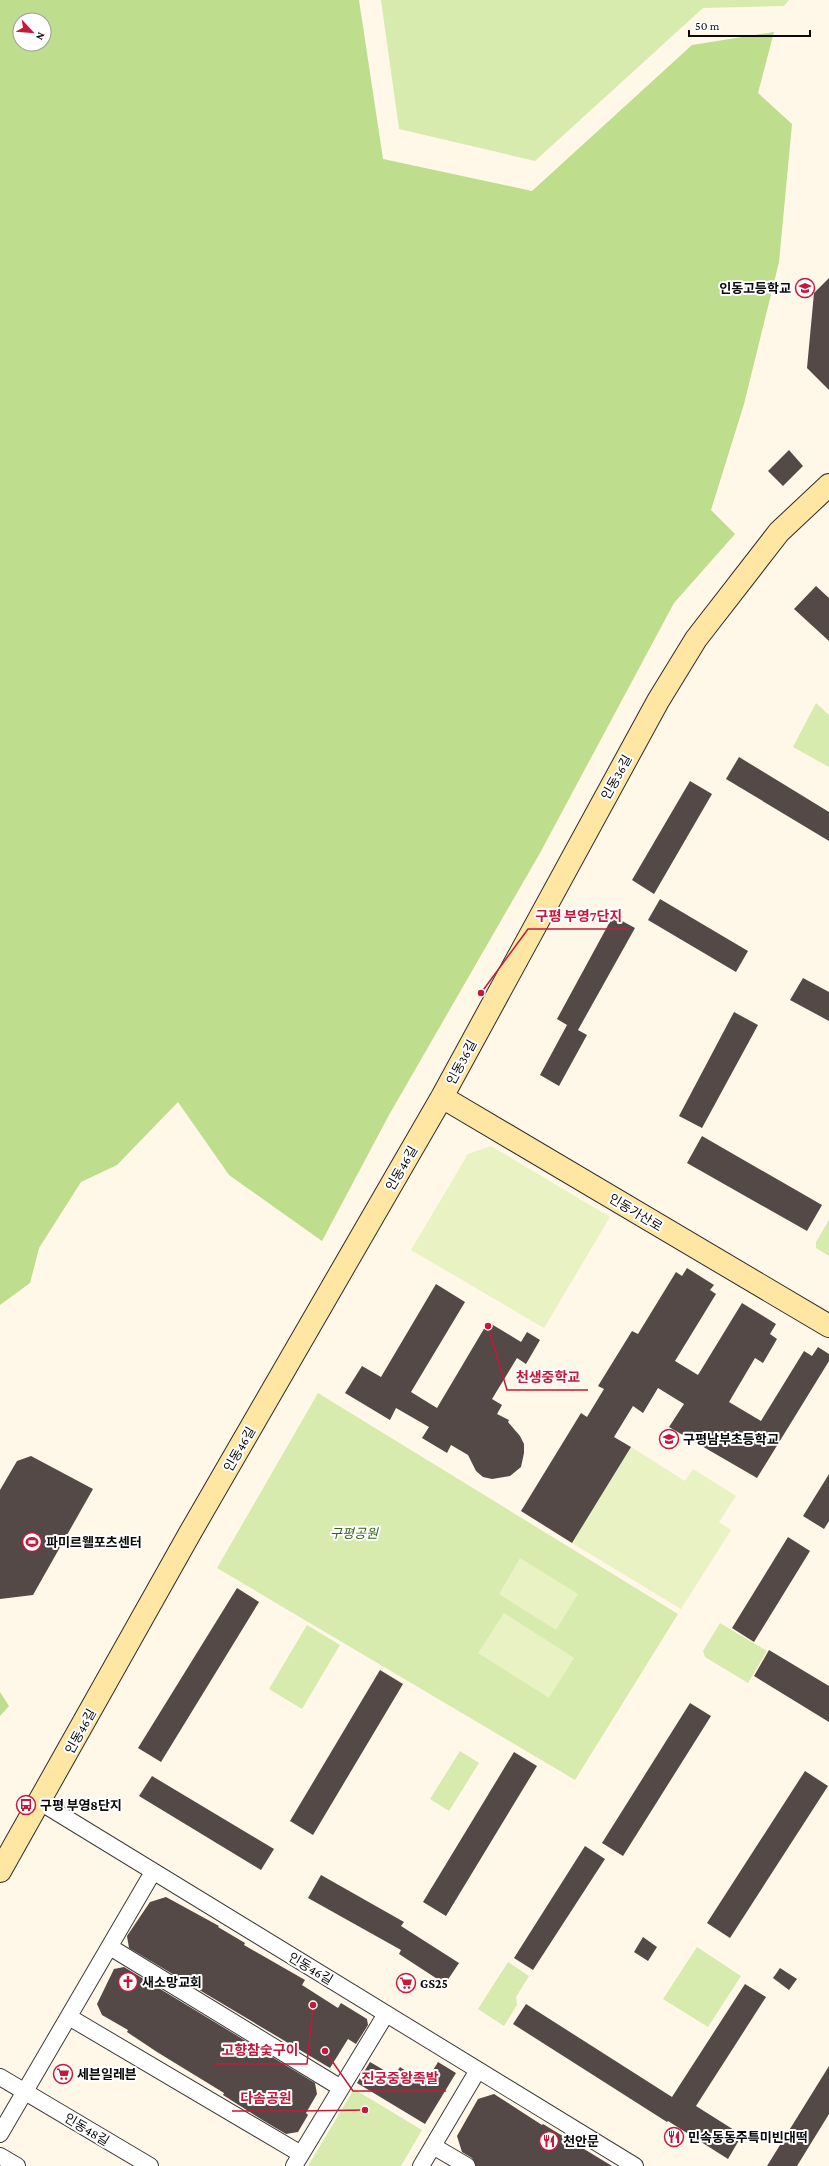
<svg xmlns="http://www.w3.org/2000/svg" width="829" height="2166" viewBox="0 0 829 2166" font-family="'Crimson Pro','Noto Sans KR',serif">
	<rect width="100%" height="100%" fill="#fff7e7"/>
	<path fill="#d8ebaf" d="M381,0H789L784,6L703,8L535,161L399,129Z
		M816,703L829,715V767L793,747Z
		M829,1220V1256L816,1248V1242Z
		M318,1393L678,1614L575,1780L217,1568Z
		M720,1623L767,1651L748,1683L705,1657L703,1651Z
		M307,1625L340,1645L302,1709L269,1689Z
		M460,1751L479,1763L449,1811L430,1799Z
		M697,1947L741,1976L708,2027L663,1999Z
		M508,1962L529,1976L516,1997L517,2005L504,2026L478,2009Z
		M354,2089L422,2130L401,2166H308Z"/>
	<path fill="#bedd8d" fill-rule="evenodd" d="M0,0H359L383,159L532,191L692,45L774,32L758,93L792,124L779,262L744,404L711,510L735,534L674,603L540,853L389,1115L322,1241L229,1175L178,1102L117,1165L81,1182L39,1248L30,1283L0,1305ZM20,20H44V44H20Z
		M0,1692L9,1706L0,1716Z"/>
	<path fill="#e9f2c2" d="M491,1146L610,1217L544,1328L411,1250L468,1154Z
		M631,1447L685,1481L693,1469L736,1496L719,1522L731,1530L681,1609L572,1543Z
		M520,1558L578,1594L556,1630L499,1594Z
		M504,1613L574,1658L549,1698L478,1653Z"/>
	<path fill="#544946" d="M829,278V390L807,368L814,293Z
		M789,450L803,466L783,486L768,471Z
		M816,586L829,598V641L794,609Z
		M739,757L829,812V841L726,779Z
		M690,781L712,794L654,894L632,880Z
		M660,899L748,951L736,972L648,920Z
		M613,916L635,928L578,1030L587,1035L559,1086L540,1075L567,1025L557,1019Z
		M803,978L829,992V1021L790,1000Z
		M734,1012L758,1025L702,1128L679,1116Z
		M702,1136L822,1205L807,1231L687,1163Z
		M687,1268L714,1285L710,1290L716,1294L675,1361L698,1375L742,1303L776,1324L770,1334L777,1339L763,1363L755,1358L729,1402L761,1421L804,1351L812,1356L818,1347L829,1354V1361L757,1478L669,1427L684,1404L658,1388L643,1413L633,1406L614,1437L631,1447L572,1543L521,1511L581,1413L587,1417L604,1389L598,1386L632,1331L638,1334L676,1272L682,1276Z
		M436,1284L465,1302L411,1392L437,1408L488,1322L521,1342L527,1332L540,1340L526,1364L517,1358L492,1399L502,1405L497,1414L509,1420L508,1422L520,1436L524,1444V1453L521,1467L510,1476L492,1479L483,1477L476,1471L468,1455L451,1445L447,1453L422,1438L429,1427L396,1408L390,1420L345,1393L362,1366L381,1377Z
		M31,1456L93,1489L33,1595L0,1599V1490L17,1461Z
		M829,1474V1521L824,1529L803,1516Z
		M788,1537L810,1551L754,1642L732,1628Z
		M237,1588L259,1602L161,1762L138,1748Z
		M769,1650L829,1686V1722L754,1676Z
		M380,1670L403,1684L313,1835L290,1821Z
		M690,1703L711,1716L623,1856L602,1843Z
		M514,1752L537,1766L446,1916L423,1902Z
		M805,1771L828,1786L730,1938L707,1923Z
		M152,1776L274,1849L261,1870L139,1796Z
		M585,1846L605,1859L533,1970L514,1958Z
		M321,1875L404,1922L401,1926L459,1963L445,1984L399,1954L401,1950L308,1898Z
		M166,1897L219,1926L218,1927L245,1943L244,1945L305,1980L302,1985L338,2008L341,2003L367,2019L368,2025L356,2044L348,2039L330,2068L129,1948L127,1936L150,1902Z
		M643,1937L657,1947L648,1961L634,1952Z
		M124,1967L315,2083L317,2094L306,2113L308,2115L298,2132L286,2134L264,2121L223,2095L224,2093L157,2052L127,2032L128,2030L102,2015L97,2004L114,1969Z
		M780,1968L797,1979L789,1990L773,1978Z
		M745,1984L766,1997L696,2106L742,2135L728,2159L668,2121L667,2122L513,2024L526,2004L672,2097Z
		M370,2062L394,2076L400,2067L415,2077L419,2071L429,2077L438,2062L456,2073L425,2124L357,2083Z
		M829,2066V2114L797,2166H767Z
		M494,2094L542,2125L543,2124L612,2166H476L472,2158L462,2152L457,2136L478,2099Z"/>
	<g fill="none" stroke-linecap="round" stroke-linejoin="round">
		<defs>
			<path id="street" d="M40,1802L635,2166
				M110,1947L341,2088
				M69,2017L301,2154
				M0,2077L150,2166
				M0,2134L153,1872
				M433,2146L467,2166
				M0,2156L17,2166
				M294,2166L386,2014
				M421,2166L478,2070"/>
			<path id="secondary" d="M442,1097L829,1326
				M0,1871L190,1533L442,1097L658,701L696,639L779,532L829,485"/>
		</defs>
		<use href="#street" stroke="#3d3d3d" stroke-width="18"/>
		<use href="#secondary" stroke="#2c2c2c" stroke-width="24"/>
		<use href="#street" stroke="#fff" stroke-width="16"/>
		<use href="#secondary" stroke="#ffe6a2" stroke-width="22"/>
	</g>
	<defs>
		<symbol id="school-ring" viewBox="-11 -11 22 22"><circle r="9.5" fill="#fff" stroke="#c31a3c" stroke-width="1.5"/><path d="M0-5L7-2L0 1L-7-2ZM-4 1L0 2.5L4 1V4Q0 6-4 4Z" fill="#c31a3c"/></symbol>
		<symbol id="stadium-ring" viewBox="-11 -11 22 22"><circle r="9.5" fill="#fff" stroke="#c31a3c" stroke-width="1.5"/><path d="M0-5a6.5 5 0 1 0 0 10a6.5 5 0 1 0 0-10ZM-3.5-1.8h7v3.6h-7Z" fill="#c31a3c"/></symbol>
		<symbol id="bus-ring" viewBox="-11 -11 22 22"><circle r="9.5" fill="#fff" stroke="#c31a3c" stroke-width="1.5"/><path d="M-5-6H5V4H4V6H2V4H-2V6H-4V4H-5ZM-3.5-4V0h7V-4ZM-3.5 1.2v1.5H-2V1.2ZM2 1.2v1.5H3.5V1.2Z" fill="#c31a3c"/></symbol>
		<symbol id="church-ring" viewBox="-11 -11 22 22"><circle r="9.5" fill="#fff" stroke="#c31a3c" stroke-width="1.5"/><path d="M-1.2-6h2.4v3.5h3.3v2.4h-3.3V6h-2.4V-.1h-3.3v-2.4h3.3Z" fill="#c31a3c"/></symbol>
		<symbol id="supermarket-ring" viewBox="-11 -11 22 22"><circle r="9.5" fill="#fff" stroke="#c31a3c" stroke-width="1.5"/><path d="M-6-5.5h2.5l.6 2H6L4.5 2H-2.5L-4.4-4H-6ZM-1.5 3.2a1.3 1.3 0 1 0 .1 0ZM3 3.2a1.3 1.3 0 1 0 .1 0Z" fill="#c31a3c"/></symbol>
		<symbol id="restaurant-ring" viewBox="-11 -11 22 22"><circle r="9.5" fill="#fff" stroke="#c31a3c" stroke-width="1.5"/><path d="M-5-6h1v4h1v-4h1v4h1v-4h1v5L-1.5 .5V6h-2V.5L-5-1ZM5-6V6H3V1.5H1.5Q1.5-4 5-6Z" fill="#c31a3c"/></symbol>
	</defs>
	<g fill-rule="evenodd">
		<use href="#school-ring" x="794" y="277" width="22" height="22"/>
		<use href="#school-ring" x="658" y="1428" width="22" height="22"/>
		<use href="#stadium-ring" x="21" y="1531" width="22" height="22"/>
		<use href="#bus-ring" x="15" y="1794" width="22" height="22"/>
		<use href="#church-ring" x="117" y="1971" width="22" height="22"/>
		<use href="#supermarket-ring" x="395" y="1972" width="22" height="22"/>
		<use href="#supermarket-ring" x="52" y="2063" width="22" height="22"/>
		<use href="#restaurant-ring" x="663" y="2126" width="22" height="22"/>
		<use href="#restaurant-ring" x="538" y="2130" width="22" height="22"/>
	</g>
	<g text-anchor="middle" stroke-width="4" stroke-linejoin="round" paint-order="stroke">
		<g font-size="13" font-weight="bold" fill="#0a0a0a" stroke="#fff" text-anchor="start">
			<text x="791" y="293" text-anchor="end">인동고등학교</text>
			<text x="683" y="1444">구평남부초등학교</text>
			<text x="46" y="1547">파미르웰포츠센터</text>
			<text x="40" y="1810">구평 부영8단지</text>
			<text x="142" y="1987">새소망교회</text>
			<text x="420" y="1988">GS25</text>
			<text x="77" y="2079">세븐일레븐</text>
			<text x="688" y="2142">민속동동주특미빈대떡</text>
			<text x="563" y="2146">천안문</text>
		</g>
		<g font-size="13" fill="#0a0a0a" stroke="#fff">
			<text transform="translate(616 777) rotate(-61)" y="5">인동36길</text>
			<text transform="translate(461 1062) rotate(-62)" y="5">인동36길</text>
			<text transform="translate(401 1168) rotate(-60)" y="5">인동46길</text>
			<text transform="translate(636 1212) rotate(31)" y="5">인동가산로</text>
			<text transform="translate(239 1449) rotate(-60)" y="5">인동46길</text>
			<text transform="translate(80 1731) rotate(-61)" y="5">인동46길</text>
			<text transform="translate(311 1968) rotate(31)" y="5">인동46길</text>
			<text transform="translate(87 2129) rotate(31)" y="5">인동48길</text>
		</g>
		<g font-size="13" font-style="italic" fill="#346517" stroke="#fff">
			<text x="354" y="1538">구평공원</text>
		</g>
	</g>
	<path fill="none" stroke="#c31a3c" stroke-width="1.5" d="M481 993L528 929H630M488 1326L507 1390H588M313 2005L307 2064H213M325 2051L353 2091H446M365 2110L299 2111H232"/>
	<g fill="#c31a3c" stroke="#fff" stroke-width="1.5">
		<circle cx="481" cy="993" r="4"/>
		<circle cx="488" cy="1326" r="4"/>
		<circle cx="313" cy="2005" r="4"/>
		<circle cx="325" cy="2051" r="4"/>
		<circle cx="365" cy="2110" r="4"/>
	</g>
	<g font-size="14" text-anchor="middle" font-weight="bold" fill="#c31a3c" stroke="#fff" stroke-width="4" stroke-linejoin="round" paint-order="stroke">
		<text x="579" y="921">구평 부영7단지</text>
		<text x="548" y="1382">천생중학교</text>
		<text x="260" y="2055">고향참숯구이</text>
		<text x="400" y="2083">진궁중왕족발</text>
		<text x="266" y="2103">다솜공원</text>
	</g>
	<g transform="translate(32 32) rotate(116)"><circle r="19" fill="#ffffff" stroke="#9d9d9d"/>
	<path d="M0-3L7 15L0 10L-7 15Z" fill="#c31a3c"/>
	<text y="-6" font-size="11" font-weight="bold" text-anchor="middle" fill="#0a0a0a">N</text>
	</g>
	<path d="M689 30v6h121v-6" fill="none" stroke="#0a0a0a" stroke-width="2"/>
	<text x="695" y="30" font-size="12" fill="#0a0a0a" stroke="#ffffff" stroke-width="3" paint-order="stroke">50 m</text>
</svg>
